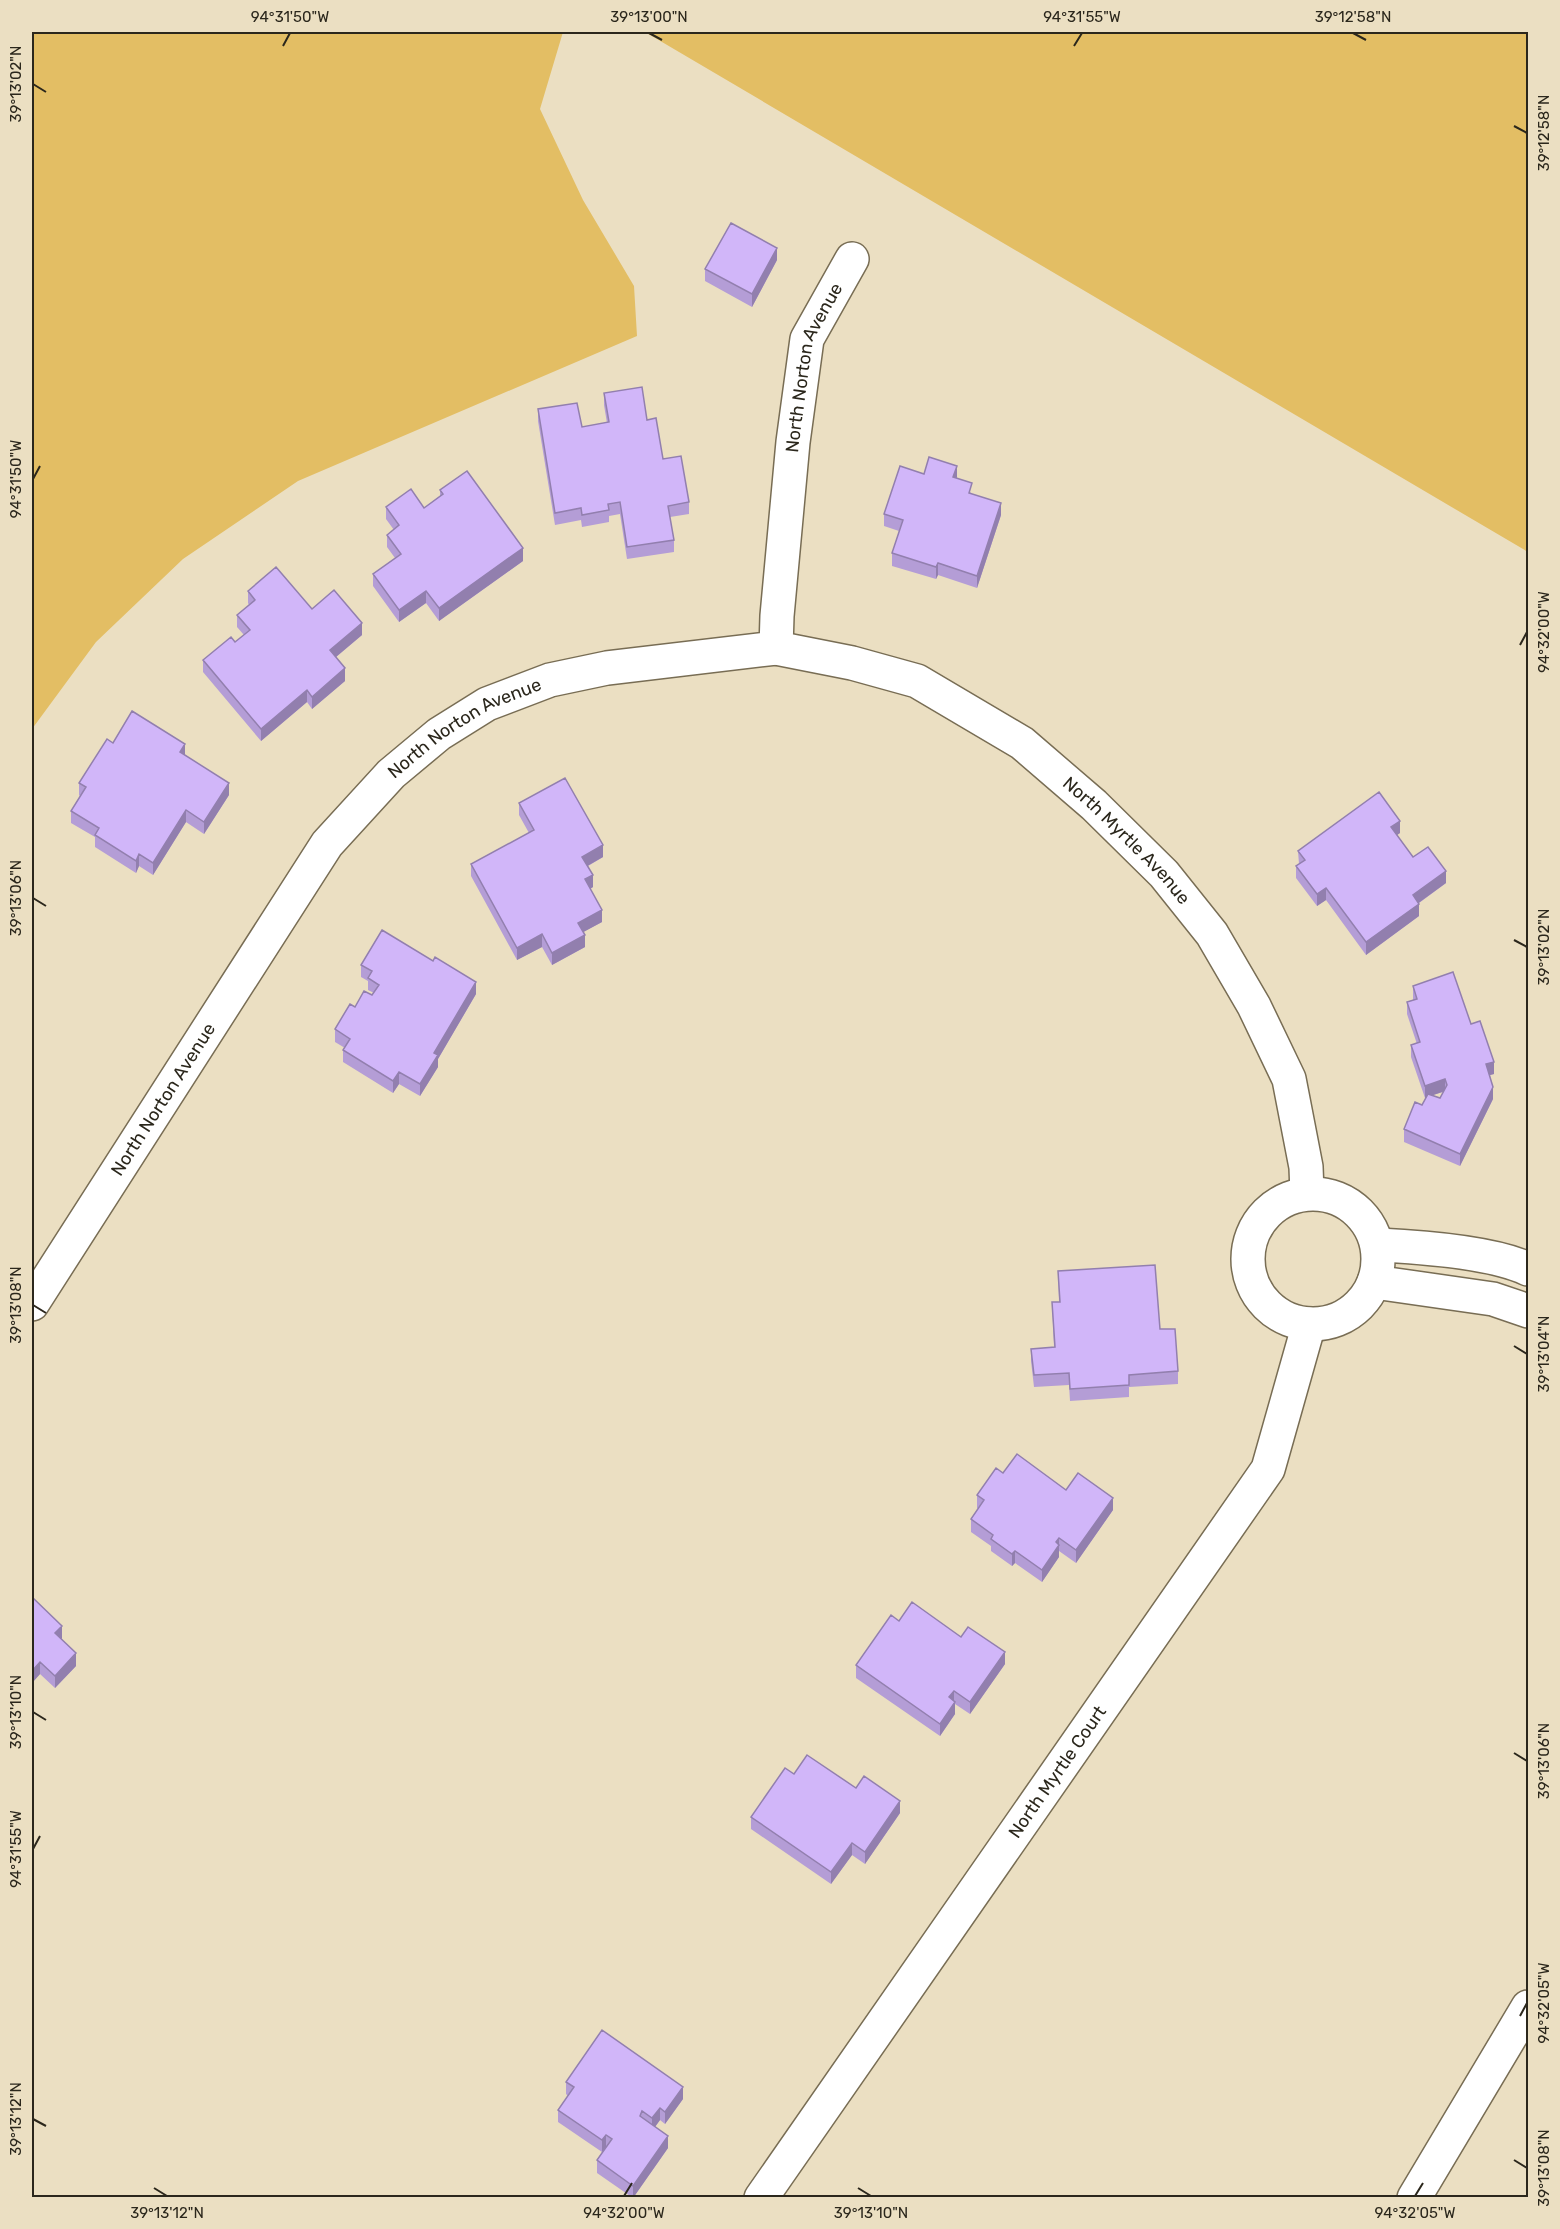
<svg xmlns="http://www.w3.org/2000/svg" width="1560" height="2229" viewBox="0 0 1560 2229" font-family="Rubik,sans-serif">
	<rect width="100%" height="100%" fill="#ebdfc2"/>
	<path fill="#e3be64" d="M32,32H563L540,109L583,200L634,286L637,336L298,481L183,559L96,642L32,729Z
		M645,32H1528V552Z"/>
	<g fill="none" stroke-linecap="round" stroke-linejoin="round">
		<defs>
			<g id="minor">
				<path id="s1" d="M776,648L852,663L917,681L1022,743L1094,805L1164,874L1212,934L1254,1006L1289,1079L1306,1167L1307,1193"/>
				<circle cx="1313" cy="1259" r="65"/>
				<path d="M1379,1245C1420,1247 1492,1252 1528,1269"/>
				<path d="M1374,1282L1493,1299L1528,1311"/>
				<path id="s2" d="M32,1304L327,844L391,774L439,734L487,704L550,680L607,668L776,648L777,616L793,442L807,339L852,259"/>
				<path id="s3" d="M761,2198L1268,1469L1309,1324"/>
				<path d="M1414,2198L1528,2007"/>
			</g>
		</defs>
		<use href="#minor" stroke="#786d54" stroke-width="36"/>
		<use href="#minor" stroke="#fff" stroke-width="33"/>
	</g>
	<path fill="#b49dd6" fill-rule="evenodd" d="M777,260L752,307L705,281V269Z
		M604,393L647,420L663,459L689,502V514L670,517L674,540V552L627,559L620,514L609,516V522L582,527L581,520L555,525L538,421V409L582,427L607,423L604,405Z
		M924,474L956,478L972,494L1001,515L977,588L938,575L936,579L892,566V553L899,531L884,526V514Z
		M440,490L523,561L439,621L426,603L399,622L373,586V574L395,558L387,547V535L394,530L386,519V507L424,508L440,496Z
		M248,591L312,609L362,635L336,657L345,681L312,709L307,702L261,741L203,672V660L235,642L244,635L237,627V615L249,605L248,603Z
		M113,743L185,755L229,795L204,834L186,822L153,875L139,866L136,873L95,847V837L71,823V811L80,796L79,795V783Z
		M519,803L603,857L588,866L593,887L590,889L602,922L583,932L585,947L552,965L542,947L517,960L471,876V864L529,833L519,815Z
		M1400,833L1397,835L1413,857L1446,883L1419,903V916L1366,955L1326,900L1317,906L1296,878V866L1299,864L1298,851Z
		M361,965L476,994L438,1059V1067L420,1096L399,1084L393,1093L343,1062V1050L345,1048L335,1042V1029L355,1007L372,995L374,993L368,990V981L361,977Z
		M1413,986L1471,1024L1494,1074L1490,1075L1493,1099L1460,1166L1404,1142V1129L1426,1098H1425L1411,1057V1045L1417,1044L1407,1014V1002L1413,1000ZM1443,1092L1440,1098L1432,1095Z
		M1058,1271L1160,1329L1178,1371V1384L1129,1387V1397L1070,1401L1069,1385L1034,1387L1031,1361V1349L1054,1347L1052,1302H1059Z
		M1003,1473L1066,1490L1113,1510L1076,1563L1059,1551V1557L1042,1582L1015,1563L1012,1566L991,1551V1546L971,1532V1519L978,1508H977V1495Z
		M32,1597L62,1638V1639L76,1666L55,1688L40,1674L32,1683Z
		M899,1621L961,1637L1005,1664L970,1714L955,1704V1714L940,1736L856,1678V1665Z
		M794,1774L856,1788L900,1813L865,1864L852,1855L831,1884L751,1829V1817Z
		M566,2082L683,2099L665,2124L660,2120L655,2127L668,2148L633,2198L597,2173V2160L602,2152L558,2122V2110L568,2096L566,2094Z"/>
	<path fill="#927fae" d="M777,248V260L752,307V294Z
		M957,466V478L953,477Z
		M1001,503V515L977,588V576Z
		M523,548V561L439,621V608Z
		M938,563V575L936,579V567Z
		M426,591V603L399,622V610Z
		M362,623V635L330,662V650Z
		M345,668V681L312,709V697Z
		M307,690V702L261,741V729Z
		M185,744V756L180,752Z
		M229,783V795L204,834V822Z
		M186,810V822L153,875V863Z
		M1400,821V833L1391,839V827Z
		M603,845V857L582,869V857Z
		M139,854V866L136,873V861Z
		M1446,871V883L1413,907V895Z
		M593,875V887L585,892V879Z
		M1326,888V900L1317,906V894Z
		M1419,904V916L1366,955V942Z
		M602,910V922L578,935V923Z
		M542,934V947L517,960V948Z
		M585,935V947L552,965V953Z
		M476,982V994L438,1059V1067L420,1096V1084L434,1053Z
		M1494,1062V1074L1486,1076V1064Z
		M399,1072V1084L393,1093V1081Z
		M1445,1079V1091L1425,1098V1086Z
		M1493,1087V1099L1460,1166V1154Z
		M1113,1498V1510L1076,1563V1550Z
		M1059,1538V1557L1042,1582V1570Z
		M1015,1551V1563L1012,1566V1554Z
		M62,1626V1638L55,1646V1633Z
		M1005,1652V1664L970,1714V1702Z
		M76,1653V1666L55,1688V1676Z
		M40,1662V1674L32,1683V1671Z
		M954,1691V1703L949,1697Z
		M955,1702V1714L940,1736V1724Z
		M900,1801V1813L865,1864V1852Z
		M852,1843V1855L831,1884V1872Z
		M683,2087V2099L665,2124V2112Z
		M660,2108V2120L652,2131V2118Z
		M606,2135V2147L602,2152V2140Z
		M668,2136V2148L633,2198V2186Z"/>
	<path fill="#d1b6f9" stroke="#927fae" stroke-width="1.5" d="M731,223L777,248L752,294L705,269Z
		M642,387L647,420L656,418L663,459L681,456L689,502L668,506L674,540L627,547L620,502L608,504L609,510L582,515L581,508L555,513L538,409L577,403L582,427L609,422L604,393Z
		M929,457L957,466L953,477L972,483L969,493L1001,503L977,576L938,563L936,567L892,553L903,520L884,514L900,466L924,474Z
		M467,471L523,548L439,608L426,591L399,610L373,574L401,554L387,535L399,525L386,507L411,489L424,508L443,494L440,490Z
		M276,567L312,609L334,590L362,623L330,650L345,668L312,697L307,690L261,729L203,660L231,637L235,642L250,630L237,615L255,600L248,591Z
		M132,711L185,744L180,752L229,783L204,822L186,810L153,863L139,854L136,861L95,835L99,828L71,811L86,787L79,783L107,739L113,743Z
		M565,778L603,845L582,857L593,875L585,879L602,910L578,923L585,935L552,953L542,934L517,948L471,864L534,830L519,803Z
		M1379,792L1400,821L1391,827L1413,857L1428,847L1446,871L1413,895L1419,904L1366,942L1326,888L1317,894L1296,866L1305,860L1298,851Z
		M382,930L433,961L435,957L476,982L434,1053L438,1055L420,1084L399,1072L393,1081L343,1050L350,1039L335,1029L350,1004L355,1007L364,991L372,995L379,985L368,978L372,971L361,965Z
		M1453,972L1471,1024L1480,1021L1494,1062L1486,1064L1493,1087L1460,1154L1404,1129L1415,1102L1422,1105L1428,1094L1440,1098L1447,1085L1445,1079L1425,1086L1411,1045L1420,1042L1407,1002L1417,999L1413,986Z
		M1155,1265L1160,1329H1175L1178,1371L1129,1375V1385L1070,1389L1069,1373L1034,1375L1031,1349L1055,1347L1052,1302H1060L1058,1271Z
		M1017,1454L1066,1490L1078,1473L1113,1498L1076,1550L1059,1538L1056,1542L1059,1545L1042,1570L1015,1551L1012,1554L991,1539L993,1535L971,1519L984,1500L977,1495L996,1468L1003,1473Z
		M32,1597L62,1626L55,1633L76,1653L55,1676L40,1662L32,1671Z
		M912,1602L961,1637L968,1627L1005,1652L970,1702L954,1691L949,1697L955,1702L940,1724L856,1665L891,1615L899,1621Z
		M807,1755L856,1788L864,1776L900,1801L865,1852L852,1843L831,1872L751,1817L785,1768L794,1774Z
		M602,2030L683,2087L665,2112L660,2108L652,2118L642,2111L640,2116L668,2136L633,2186L597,2160L612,2139L606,2135L602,2140L558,2110L574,2087L566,2082Z"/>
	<path fill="none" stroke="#2b271c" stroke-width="2" d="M649,33L662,40M1353,33L1366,40M283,46L290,33M1074,46L1082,33M33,84L46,92M1514,126L1527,133M33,479L40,466M1520,645L1527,632M33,898L46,906M1514,940L1527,947M33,1305L46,1313M1514,1346L1527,1354M33,1712L46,1720M1514,1753L1527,1761M33,1849L40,1836M1520,2016L1527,2003M33,2119L46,2126M1514,2160L1527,2168M154,2188L167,2196M858,2188L871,2196M624,2196L632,2183M1415,2196L1423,2183"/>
	<g text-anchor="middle" stroke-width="4.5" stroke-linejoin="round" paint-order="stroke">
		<g font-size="18" fill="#2b271c" stroke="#ebdfc2">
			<text dy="6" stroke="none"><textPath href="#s2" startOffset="1341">North Norton Avenue</textPath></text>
			<text dy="6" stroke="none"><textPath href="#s2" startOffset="729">North Norton Avenue</textPath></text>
			<text dy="6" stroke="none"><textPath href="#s1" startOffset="410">North Myrtle Avenue</textPath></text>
			<text dy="6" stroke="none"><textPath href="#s2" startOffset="243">North Norton Avenue</textPath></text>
			<text dy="6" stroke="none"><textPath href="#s3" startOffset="519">North Myrtle Court</textPath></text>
		</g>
	</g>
	<rect width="1560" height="2229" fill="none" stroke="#ebdfc2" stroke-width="66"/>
	<rect x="33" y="33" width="1494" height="2163" fill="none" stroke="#2b271c" stroke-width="2"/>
	<g font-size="15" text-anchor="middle" fill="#2b271c">
		<text x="290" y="22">94°31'50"W</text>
		<text x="649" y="22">39°13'00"N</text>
		<text x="1082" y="22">94°31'55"W</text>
		<text x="1353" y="22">39°12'58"N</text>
		<text transform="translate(16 84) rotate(-90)" y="5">39°13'02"N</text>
		<text transform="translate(1544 133) rotate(-90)" y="5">39°12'58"N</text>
		<text transform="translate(16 479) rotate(-90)" y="5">94°31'50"W</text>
		<text transform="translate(1544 632) rotate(-90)" y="5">94°32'00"W</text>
		<text transform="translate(16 898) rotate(-90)" y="5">39°13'06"N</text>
		<text transform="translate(1544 947) rotate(-90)" y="5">39°13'02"N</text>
		<text transform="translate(16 1305) rotate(-90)" y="5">39°13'08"N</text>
		<text transform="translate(1544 1354) rotate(-90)" y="5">39°13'04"N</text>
		<text transform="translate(16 1712) rotate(-90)" y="5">39°13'10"N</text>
		<text transform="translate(1544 1761) rotate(-90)" y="5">39°13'06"N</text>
		<text transform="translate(16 1849) rotate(-90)" y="5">94°31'55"W</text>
		<text transform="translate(1544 2003) rotate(-90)" y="5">94°32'05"W</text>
		<text transform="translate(16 2119) rotate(-90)" y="5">39°13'12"N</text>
		<text transform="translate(1544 2168) rotate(-90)" y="5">39°13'08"N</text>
		<text x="167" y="2218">39°13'12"N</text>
		<text x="624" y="2218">94°32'00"W</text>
		<text x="871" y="2218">39°13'10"N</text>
		<text x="1415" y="2218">94°32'05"W</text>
	</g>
</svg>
